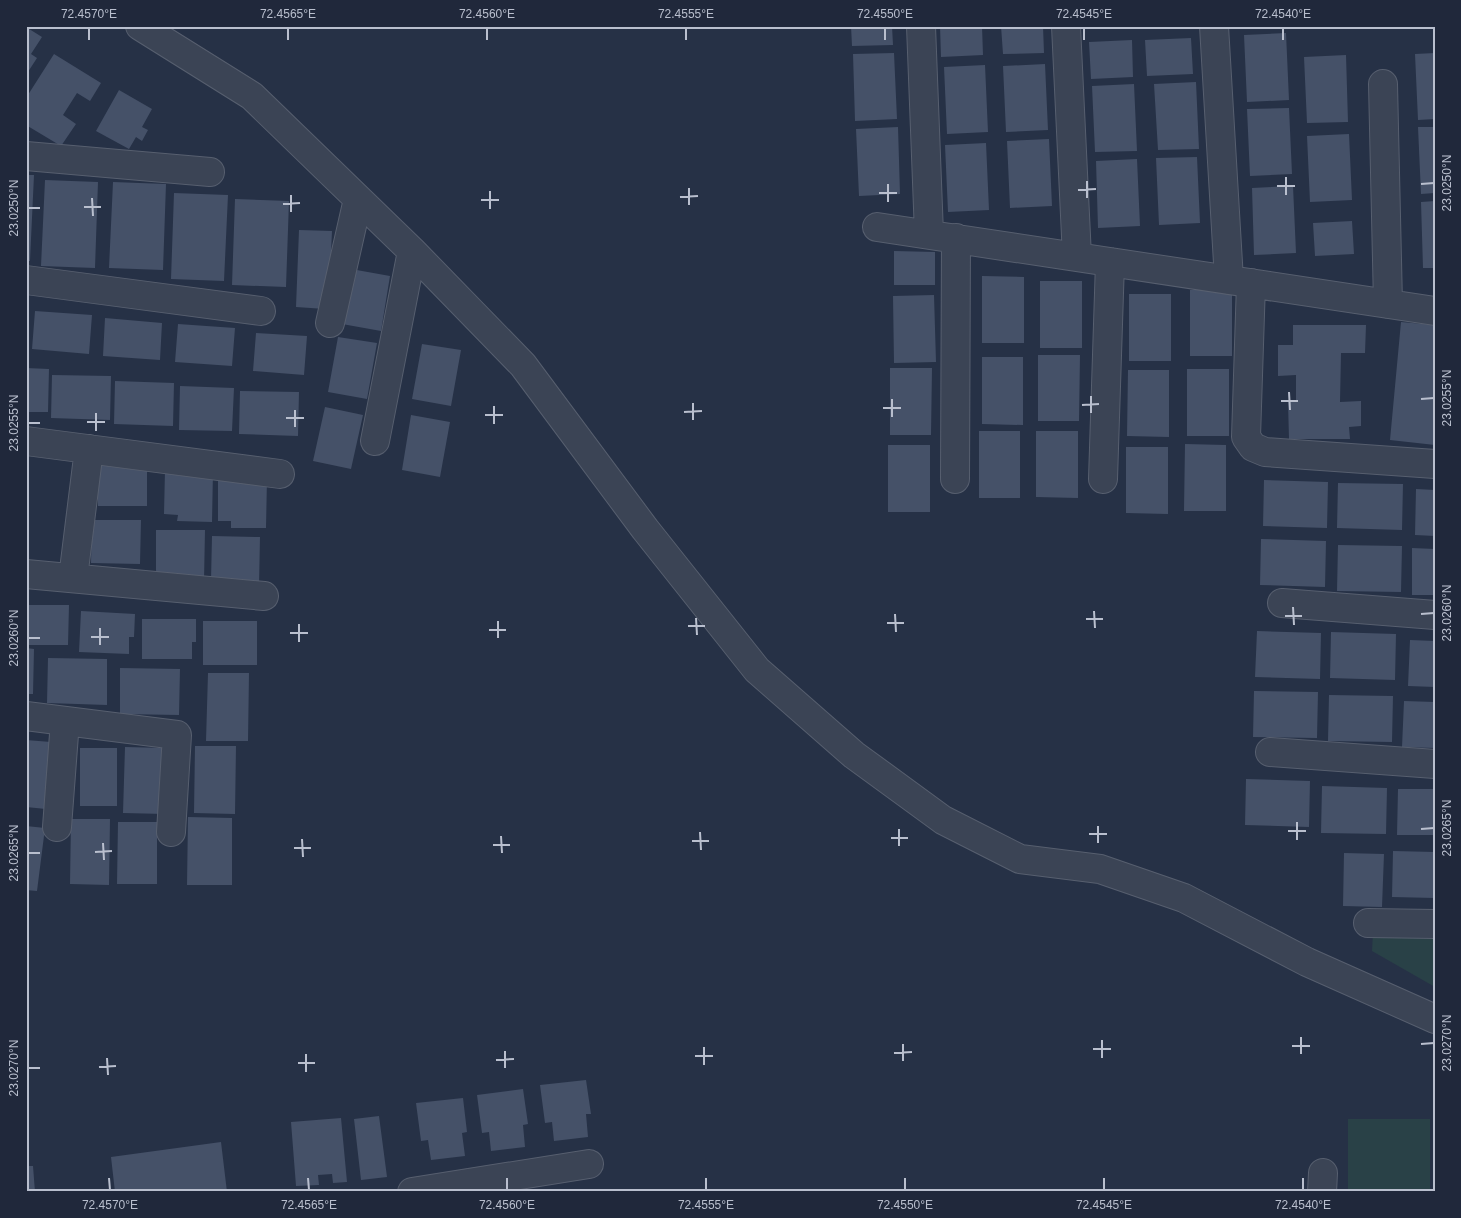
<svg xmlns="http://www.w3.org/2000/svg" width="1461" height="1218" viewBox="0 0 1461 1218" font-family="Arial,sans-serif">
	<rect width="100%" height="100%" fill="#263146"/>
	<path fill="#294147" d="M1373,932L1435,934V987L1372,951Z
		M1348,1119H1430V1192H1348Z"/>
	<path fill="#455168" d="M851,26H892L893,45L852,46Z
		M940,26H982L983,55L941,57Z
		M1001,26H1043L1044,53L1003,54Z
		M26,27L42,37L31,54L37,58L26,75Z
		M1286,33L1289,100L1247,102L1244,35Z
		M1191,38L1193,74L1147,76L1145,40Z
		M1132,40L1133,77L1091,79L1089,42Z
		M894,53L897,119L855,121L853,54Z
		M1435,53V119L1418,120L1415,54Z
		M54,54L101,83L90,101L77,93L63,115L76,124L61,146L26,125V98Z
		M1346,55L1348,122L1307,123L1304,57Z
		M1045,64L1048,130L1006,132L1003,66Z
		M985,65L988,132L947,134L944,67Z
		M1196,82L1199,149L1158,150L1154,84Z
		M1134,84L1137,151L1095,152L1092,86Z
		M119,90L152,109L142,127L148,130L142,141L136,137L129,149L96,131Z
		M1289,108L1292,174L1250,176L1247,109Z
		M898,127L900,194L859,196L856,129Z
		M1418,127H1435V193L1421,194Z
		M1349,134L1352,200L1310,202L1307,136Z
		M1049,139L1052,206L1010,208L1007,141Z
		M986,143L989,210L948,212L945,145Z
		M1197,157L1200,223L1159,225L1156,158Z
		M1137,159L1140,226L1098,228L1096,161Z
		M26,175H34L30,261H26Z
		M45,180L98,182L95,268L41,266Z
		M113,182L166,184L163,270L109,268Z
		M1293,186L1296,253L1254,255L1252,188Z
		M174,193L228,195L224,281L171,279Z
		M235,199L289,201L286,287L232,285Z
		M1435,201V268H1423L1421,202Z
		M1352,221L1354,254L1315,256L1313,223Z
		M299,230L332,231L330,275H326L325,309L296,307Z
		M894,251L935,252V285H894Z
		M351,269L390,276L381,331L342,324Z
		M982,276L1024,277V343H982Z
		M1040,281H1082V348H1040Z
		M1190,290H1232V356H1190Z
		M1129,294H1171V361H1129Z
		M934,295L936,362L894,363L893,296Z
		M35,311L92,315L89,354L32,349Z
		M105,318L162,323L160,360L103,356Z
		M1401,322L1435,325V445L1390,440Z
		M178,324L235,328L232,366L175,362Z
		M1293,325H1366L1365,353H1341L1340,402L1361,401V426L1349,427L1350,439H1289L1288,402H1296V375L1278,376V345H1293Z
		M256,333L307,336L304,375L253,371Z
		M338,337L377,343L367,399L328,392Z
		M422,344L461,350L451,406L412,399Z
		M1038,355H1080L1079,421H1038Z
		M982,357H1023V425L982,424Z
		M26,368L49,369L48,412H26Z
		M890,368H932L931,435H890Z
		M1187,369H1229V436H1187Z
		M1128,370H1169V437L1127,436Z
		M52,375L111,376L110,420L51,418Z
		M115,381L174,383L173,426L114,424Z
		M180,386L234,388L232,431L179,430Z
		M240,391L299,392L298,436L239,434Z
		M325,407L363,415L351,469L313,461Z
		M411,415L450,422L440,477L402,470Z
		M979,431H1020V498H979Z
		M1036,431H1078V498L1036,497Z
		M1185,444L1226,445V511H1184Z
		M888,445H930V512H888Z
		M1126,447H1168V514L1126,513Z
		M98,462L147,463V506H98Z
		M165,470L213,471L212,522L177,521L178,515L164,514Z
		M218,477L267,478L266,528H231V521H218Z
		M1264,480L1328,482L1327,528L1263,526Z
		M1338,483L1403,484L1402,530L1337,528Z
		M1416,489L1435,490V536L1415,535Z
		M92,520H141L140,564L91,563Z
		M156,530H205L204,581L156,573Z
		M212,536L260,537L259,587L211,580Z
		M1261,539L1326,541L1325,587L1260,585Z
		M1338,545L1402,546L1401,592L1337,591Z
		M1412,548L1435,549V595H1412Z
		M26,605H69L68,645H26Z
		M81,611L135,614L134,637H129V654L79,652Z
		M142,619H196V642H192V659H142Z
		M203,621H257V665H203Z
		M1257,631L1321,633L1320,679L1255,677Z
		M1331,632L1396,634L1395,680L1330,678Z
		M1410,640L1435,641V687L1408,686Z
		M26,648L34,649L33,694H26Z
		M48,658L107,659V705L47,703Z
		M120,668L180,669L179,715L120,714Z
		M208,673H249L248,741H206Z
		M1254,691L1318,692L1317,738L1253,737Z
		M1329,695L1393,696L1392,742L1328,741Z
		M1404,701L1435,702V748L1402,747Z
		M26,740L51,742L46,809L26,807Z
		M195,746H236L235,814L194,813Z
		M125,747L166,748L165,814L123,813Z
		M80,748H117V806H80Z
		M1246,779L1310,781L1309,827L1245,825Z
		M1322,786L1387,788L1386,834L1321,833Z
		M1398,789H1435V835H1397Z
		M188,817L232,818V885H187Z
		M71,819H110L109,885L70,884Z
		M118,822H157V884H117Z
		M26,826L45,828L37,891L26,890Z
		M1393,851L1435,852V898L1392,897Z
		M1344,853L1384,854L1382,907L1343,906Z
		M586,1080L591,1114H586L588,1137L554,1141L552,1122L545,1123L540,1085Z
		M523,1089L528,1124L523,1125L525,1147L491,1151L489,1132L482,1133L477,1095Z
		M463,1098L467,1132L462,1133L465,1156L431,1160L428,1140L421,1141L416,1103Z
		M379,1116L387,1177L361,1180L354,1119Z
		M341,1118L347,1182L333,1183L332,1174L318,1175L319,1185L296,1186L291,1122Z
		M221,1142L227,1192H115L111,1157Z
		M26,1166H33L35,1192H26Z"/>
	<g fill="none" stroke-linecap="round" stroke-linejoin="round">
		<defs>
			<path id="minor" d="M140,26L252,96L412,251L523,365L645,529L757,670L854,755L943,820L1020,859L1100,869L1184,898L1307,962L1435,1019
				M921,26L929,234
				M1066,26L1077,257
				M1214,26L1229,280
				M1383,84L1388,304
				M26,156L210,172
				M877,227L1435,311
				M26,280L261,311
				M1251,283L1246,437L1253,447L1265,452L1435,464
				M330,323L358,199
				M26,441L280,474
				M375,441L412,251
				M955,479L956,238
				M1103,479L1110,262
				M26,574L264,596
				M73,578L89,449
				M1282,603L1435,615
				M26,716L177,735L171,832
				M1270,752L1435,764
				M57,827L65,721
				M1368,923L1435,924
				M412,1192L589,1164
				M1322,1192L1323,1173"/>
		</defs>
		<use href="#minor" stroke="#575f6f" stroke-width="30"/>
		<use href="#minor" stroke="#3b4455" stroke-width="28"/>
	</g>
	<path fill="none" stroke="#b9bfce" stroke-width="2" d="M89,28V40M288,28V40M487,28V40M686,28V40M885,28V40M1084,28V40M1283,28V40M1286,177V195M1087,181V198M888,184V202M1421,184L1434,183M1277,186H1295M689,188V205M1078,190L1096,189M490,191V209M879,193H897M291,195V212M680,197L698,196M92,198L93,216M481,200H499M283,204L300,203M84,207H101M28,208H40M1289,392L1290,410M1091,396V413M892,399V417M1421,399L1434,398M1281,401H1298M693,403V420M1082,405L1099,404M494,406V424M883,408H901M295,410V427M684,412L702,411M96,413V431M485,415H503M286,418H304M87,422H105M28,423H40M1293,607L1294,625M1094,611L1095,628M895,614L896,632M1421,614L1434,613M1285,616H1302M696,618L697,635M1086,619H1103M498,621V638M887,623H904M299,624V642M688,626H705M100,628V645M489,630H506M290,633H308M91,637H109M28,638H40M1297,822V840M1098,826V843M899,829V846M1421,829L1434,828M1288,831H1306M700,832L701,850M1089,834H1107M501,836L502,853M891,838H908M302,839L303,857M692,841H709M103,843L104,860M493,845H510M294,848H311M95,852L112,851M28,853H40M1301,1037V1054M1102,1040V1058M903,1044V1061M1421,1044L1434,1043M1292,1046H1310M704,1047V1065M1093,1049H1111M505,1051V1068M894,1053L912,1052M306,1054V1072M695,1056H713M107,1058L108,1075M496,1060L514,1059M298,1063H315M99,1067L116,1066M28,1068H40M109,1178L110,1190M308,1178L309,1190M507,1178V1190M706,1178V1190M905,1178V1190M1104,1178V1190M1303,1178V1190"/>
	<rect width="1461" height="1218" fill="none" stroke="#20283b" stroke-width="55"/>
	<rect x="28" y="28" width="1406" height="1162" fill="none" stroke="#b9bfce" stroke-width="2"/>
	<g font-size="12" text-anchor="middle" fill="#b9bfce">
		<text x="89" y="18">72.4570°E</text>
		<text x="288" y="18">72.4565°E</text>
		<text x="487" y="18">72.4560°E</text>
		<text x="686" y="18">72.4555°E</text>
		<text x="885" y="18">72.4550°E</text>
		<text x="1084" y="18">72.4545°E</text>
		<text x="1283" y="18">72.4540°E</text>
		<text transform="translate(1447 183) rotate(-90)" y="4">23.0250°N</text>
		<text transform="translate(14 208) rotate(-90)" y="4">23.0250°N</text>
		<text transform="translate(1447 398) rotate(-90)" y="4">23.0255°N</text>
		<text transform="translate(14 423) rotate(-90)" y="4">23.0255°N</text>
		<text transform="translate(1447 613) rotate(-90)" y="4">23.0260°N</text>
		<text transform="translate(14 638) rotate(-90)" y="4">23.0260°N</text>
		<text transform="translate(1447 828) rotate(-90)" y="4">23.0265°N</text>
		<text transform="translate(14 853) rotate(-90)" y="4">23.0265°N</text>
		<text transform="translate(1447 1043) rotate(-90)" y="4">23.0270°N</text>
		<text transform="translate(14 1068) rotate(-90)" y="4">23.0270°N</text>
		<text x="110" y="1209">72.4570°E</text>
		<text x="309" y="1209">72.4565°E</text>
		<text x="507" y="1209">72.4560°E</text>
		<text x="706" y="1209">72.4555°E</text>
		<text x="905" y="1209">72.4550°E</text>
		<text x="1104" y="1209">72.4545°E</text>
		<text x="1303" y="1209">72.4540°E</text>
	</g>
</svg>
